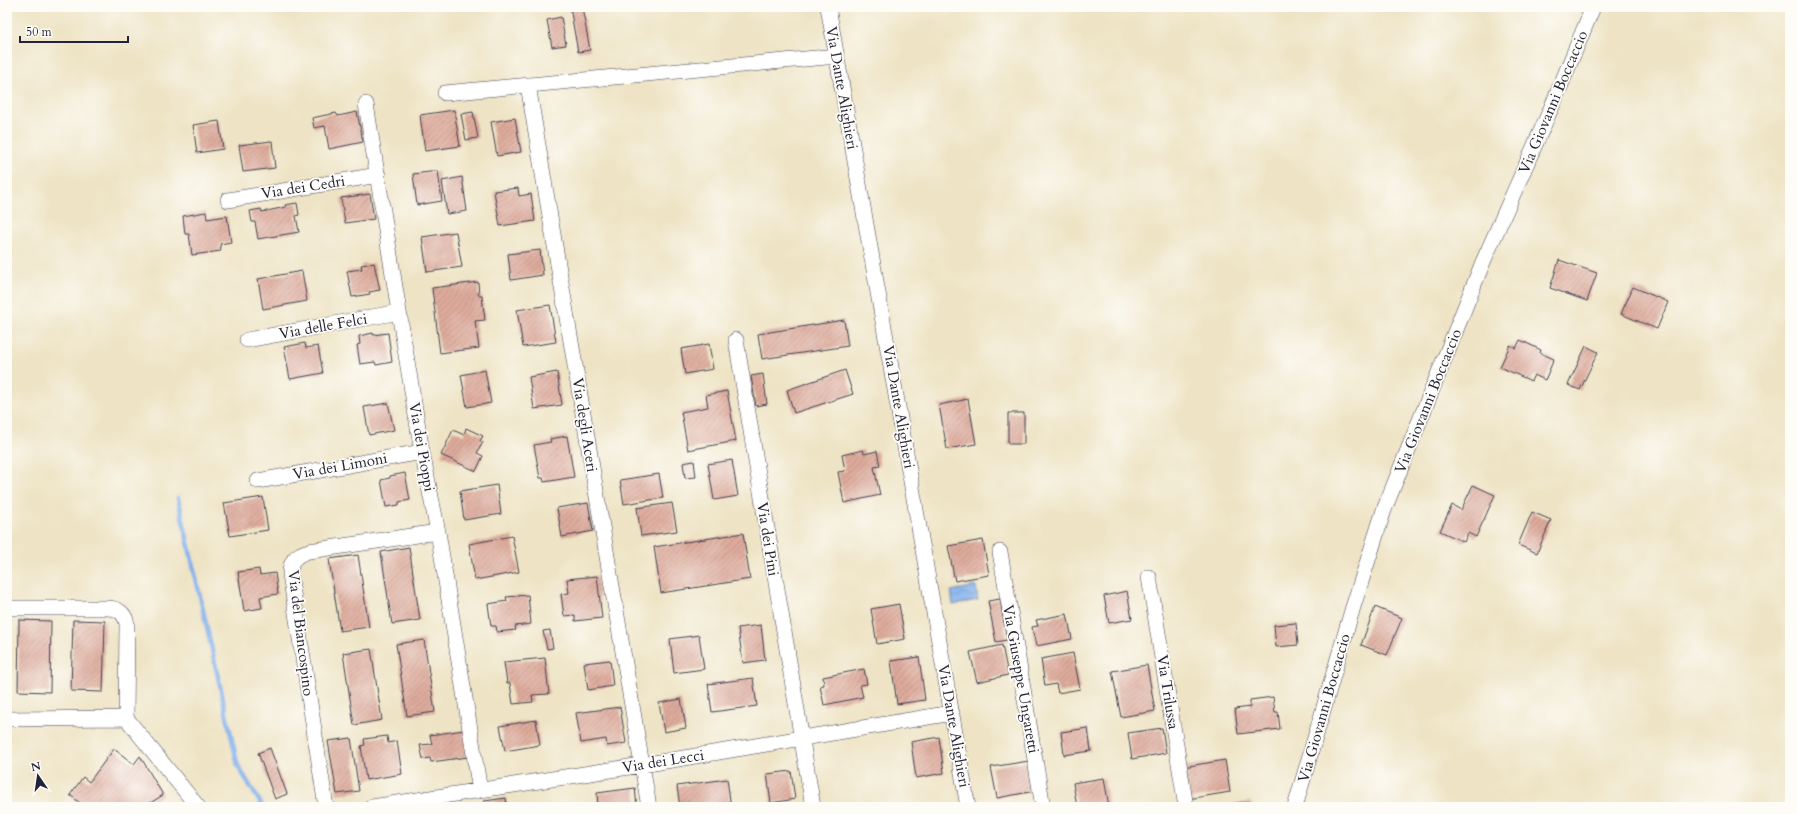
<svg xmlns="http://www.w3.org/2000/svg" width="1797" height="814" viewBox="0 0 1797 814" font-family="Cardo,serif">
	<defs>
		<pattern id="water-waves" width="16" height="10" patternUnits="userSpaceOnUse"><rect width="16" height="10" fill="#82b1ec"/><path d="M0 5q4-4 8 0t8 0" fill="none" stroke="#6a90c0"/></pattern>
		<pattern id="building-hatch" width="6" height="6" patternUnits="userSpaceOnUse"><rect width="6" height="6" fill="#deab9c"/><path d="M-1 1l2-2M0 6l6-6M5 7l2-2" fill="none" stroke="#b48b80"/></pattern>
	</defs>
	<rect width="100%" height="100%" fill="#fdfcf7"/>
	<filter id="ink" filterUnits="userSpaceOnUse"><feTurbulence type="fractalNoise" baseFrequency=".025" numOctaves="2"/><feDisplacementMap in="SourceGraphic" scale="8" xChannelSelector="R" yChannelSelector="G"/><feConvolveMatrix kernelMatrix="1 2 1 2 8 2 1 2 1" color-interpolation-filters="sRGB"/></filter>
	<filter id="wash" filterUnits="userSpaceOnUse"><feTurbulence type="fractalNoise" baseFrequency=".012" numOctaves="4" result="noise"/><feDisplacementMap in="SourceGraphic" scale="16" xChannelSelector="R" yChannelSelector="G"/><feGaussianBlur stdDeviation="0.9" result="paint"/><feColorMatrix in="noise" values="0 0 0 0 0 0 0 0 0 0 0 0 0 0 0 0 0 1.4 0 .05"/><feComposite in="paint" operator="in"/></filter>
	<g filter="url(#wash)">
		<rect width="100%" height="100%" fill="#eee3c4"/>
		<path fill="url(#water-waves)" stroke="#526a94" d="M976,586L978,600L953,605L951,591Z"/>
		<g fill="none" stroke-linecap="round" stroke-linejoin="round">
			<path stroke="#82b1ec" stroke-width="4.5" d="M178,498L238,766L263,807"/>
		</g>
		<g id="blocks">
			<path fill="url(#building-hatch)" d="M570,7H582L590,50L578,52Z
				M561,17L566,45L552,47L547,20Z
				M454,110L460,146L425,151L420,115Z
				M357,112L363,142L329,149L325,126L314,128L312,118L336,113L338,116Z
				M473,112L478,138L466,140L461,114Z
				M515,118L521,152L497,156L491,122Z
				M219,121L223,149L197,153L193,125Z
				M272,141L275,168L243,172L239,145Z
				M438,171L442,201L417,205L413,174Z
				M462,177L467,211L447,214L442,181Z
				M518,188L519,196L531,194L535,221L500,226L494,191Z
				M370,194L374,219L345,223L341,198Z
				M297,203L299,215L296,216L299,232L258,239L255,222H252L250,211L261,209L262,212L286,207L285,205Z
				M206,212L207,219L227,216L231,242L220,244L221,251L192,255L189,234H185L183,216Z
				M456,232L462,267L427,272L422,237Z
				M540,250L543,275L511,280L508,254Z
				M1559,260L1597,273L1587,301L1550,288Z
				M374,263L380,290L369,292L370,294L352,297L347,271L362,269L361,265Z
				M302,271L307,301L263,309L258,279Z
				M478,282L479,296H482L485,320L475,321L479,348L440,353L432,288Z
				M1633,287L1668,302L1657,329L1621,314Z
				M550,305L556,342L523,347L517,310Z
				M844,320L848,346L762,359L758,334Z
				M373,333V335L388,333L392,362L376,365L375,362L360,364L357,345L360,344L359,336Z
				M1520,340L1541,350L1540,353L1554,359L1545,380L1534,375L1531,381L1500,367L1510,345L1516,348Z
				M305,343L306,348L318,346L323,373L290,379L284,347Z
				M709,344L713,369L685,374L681,349Z
				M1586,346L1598,352L1580,390L1568,385Z
				M485,370L491,403L467,407L461,375Z
				M845,370L853,394L794,413L787,390Z
				M557,372L562,405L534,409L529,377Z
				M763,374L767,404L756,406L751,376Z
				M727,391L736,441L688,450L681,412L708,407L706,395Z
				M968,399L976,444L947,449L939,405Z
				M388,403L394,430L369,435L364,407Z
				M1008,413H1024V444H1008Z
				M466,428L483,436L480,441L483,442L477,453L483,456L476,471L441,455L453,430L464,435Z
				M567,436L574,477L544,482L543,478H540L534,445L551,442L550,439Z
				M863,450L864,454L877,451L880,466L874,467L880,495L844,503L838,472L845,471L842,455Z
				M732,460L738,496L714,500L708,464Z
				M694,461L696,477L685,478L683,463Z
				M405,473L410,500L399,502V505L386,507L381,480L390,478V476Z
				M659,474L663,498L624,504L620,480Z
				M497,485L501,514L464,520L460,491Z
				M1473,485L1495,495L1476,537L1468,533L1464,542L1440,531L1452,505L1461,510Z
				M263,497L268,530L230,536L224,503Z
				M588,503L593,531L562,537L557,508Z
				M672,503L677,531L641,536L637,508Z
				M1532,512L1551,520L1537,553L1518,545Z
				M743,533L750,579L661,593L654,547Z
				M512,536L519,572L475,580L469,544Z
				M983,540L989,575L955,581L948,546Z
				M409,547L420,620L392,624L381,552Z
				M358,555L369,627L340,631L329,559Z
				M259,569L260,575L275,573L278,594L260,597L262,608L244,611L238,572Z
				M597,576L602,618L575,621V615L564,616L561,594L569,593L567,579Z
				M1127,591L1132,619L1109,623L1104,596Z
				M528,595L531,624L515,626L516,630L497,632L496,626H491L488,604L507,601L506,597Z
				M1000,599L1007,640L996,642L988,601Z
				M899,604L905,639L877,644L871,609Z
				M1375,607L1402,618L1387,655L1361,645Z
				M1067,614L1072,639L1036,646L1032,627L1038,626L1036,620Z
				M19,620L51,621L50,692L18,691Z
				M73,620L105,621L103,692L71,691Z
				M1296,623L1298,645L1276,647L1274,625Z
				M761,625L765,660L743,663L738,628Z
				M550,630L553,648L547,649L543,631Z
				M699,635L704,669L674,673L670,639Z
				M424,640L435,712L407,716L396,644Z
				M1002,645L1008,675L977,682L970,652Z
				M371,649L382,720L354,725L343,653Z
				M1073,653L1080,689L1058,693L1056,684L1045,686L1041,659Z
				M919,657L925,700L897,704L891,661Z
				M545,658L549,694L532,695L533,702L513,704L510,683H507L504,662Z
				M610,660L613,686L588,690L584,663Z
				M1147,665L1155,711L1121,717L1112,671Z
				M864,669L867,684L860,685L863,697L824,705L820,686L824,685L823,677Z
				M753,678L757,706L712,712L708,684Z
				M1273,697L1275,712H1278L1280,729L1238,734L1235,709L1250,707V700Z
				M681,699L686,728L664,732L659,703Z
				M620,707L626,743L607,746L606,739L581,743L576,713Z
				M536,720L540,745L505,751L500,726Z
				M1088,728L1091,751L1064,755L1061,732Z
				M1162,728L1166,753L1132,759L1128,733Z
				M464,730L468,757L431,762L430,758L423,759L420,745L432,744L430,735Z
				M387,736L388,743L397,741L402,774L366,780L361,746L365,745L364,739Z
				M939,737L944,773L916,778L911,742Z
				M351,738L359,791L337,794L328,741Z
				M270,748L287,794L275,799L258,753Z
				M114,749L134,764L140,756L163,795L144,807H101L99,804L96,807H85L70,795L83,777L89,782Z
				M1225,760L1230,792L1188,799L1183,767Z
				M1029,761L1035,791L997,798L991,767Z
				M791,771L795,799L771,803L767,774Z
				M1104,778L1109,807H1077L1073,783Z
				M727,779L731,807H680L677,786Z
				M635,788L637,807H598L597,793Z
				M506,798L507,807H484V801Z
				M1251,802L1252,807H1230V804Z"/>
		</g>
	</g>
	<g filter="url(#ink)">
		<use href="#blocks" fill-opacity="0" stroke="#413f50" stroke-width="1"/>
		<g fill="none" stroke-linecap="round" stroke-linejoin="round">
			<defs>
				<path id="street" d="M828,7L968,807
					M528,85L649,807
					M445,93L837,56
					M366,104L399,312L422,452L438,532L480,791
					M228,200L378,175
					M247,340L399,312
					M736,340L813,807
					M258,481L422,452
					M1000,552L1043,807
					M1149,577L1186,807
					M7,608H107C118,608 125,613 127,624L126,718L198,807
					M7,719L126,718
					M326,807L290,574C290,561 296,554 309,551L438,532
					M372,807L642,765L952,713
					M1295,807L1353,607L1384,510L1483,262L1553,104L1593,7"/>
			</defs>
			<use href="#street" stroke="#413f50" stroke-width="16"/>
			<use href="#street" stroke="#fff" stroke-width="15"/>
		</g>
	</g>
	<g text-anchor="middle" stroke-width="3.5" stroke-linejoin="round" paint-order="stroke">
		<g font-size="15" fill="#22223b" stroke="#fdfcf7">
			<text transform="translate(842 88) rotate(80)" y="5">Via Dante Alighieri</text>
			<text transform="translate(1553 102) rotate(-67)" y="5">Via Giovanni Boccaccio</text>
			<text transform="translate(303 187) rotate(-9)" y="5">Via dei Cedri</text>
			<text transform="translate(323 326) rotate(-10)" y="5">Via delle Felci</text>
			<text transform="translate(1428 401) rotate(-68)" y="5">Via Giovanni Boccaccio</text>
			<text transform="translate(899 407) rotate(80)" y="5">Via Dante Alighieri</text>
			<text transform="translate(585 425) rotate(81)" y="5">Via degli Aceri</text>
			<text transform="translate(422 447) rotate(80)" y="5">Via dei Pioppi</text>
			<text transform="translate(340 466) rotate(-10)" y="5">Via dei Limoni</text>
			<text transform="translate(768 539) rotate(81)" y="5">Via dei Pini</text>
			<text transform="translate(301 633) rotate(83)" y="5">Via del Biancospino</text>
			<text transform="translate(1021 679) rotate(80)" y="5">Via Giuseppe Ungaretti</text>
			<text transform="translate(1168 692) rotate(81)" y="5">Via Trilussa</text>
			<text transform="translate(1324 708) rotate(-74)" y="5">Via Giovanni Boccaccio</text>
			<text transform="translate(954 726) rotate(80)" y="5">Via Dante Alighieri</text>
			<text transform="translate(663 761) rotate(-9)" y="5">Via dei Lecci</text>
		</g>
	</g>
	<rect width="1797" height="814" fill="none" stroke="#fdfcf7" stroke-width="24"/>
	<g transform="translate(38 776) rotate(347)" stroke="#fdfcf7" stroke-width="3" paint-order="stroke">
	<path d="M0-3L7 15L0 10L-7 15Z" fill="#22223b"/>
	<text y="-6" font-size="11" font-weight="bold" text-anchor="middle" fill="#22223b">N</text>
	</g>
	<path d="M20 36v6h108v-6" fill="none" stroke="#22223b" stroke-width="2"/>
	<text x="26" y="36" font-size="12" fill="#22223b" stroke="#fdfcf7" stroke-width="3" paint-order="stroke">50 m</text>
</svg>
